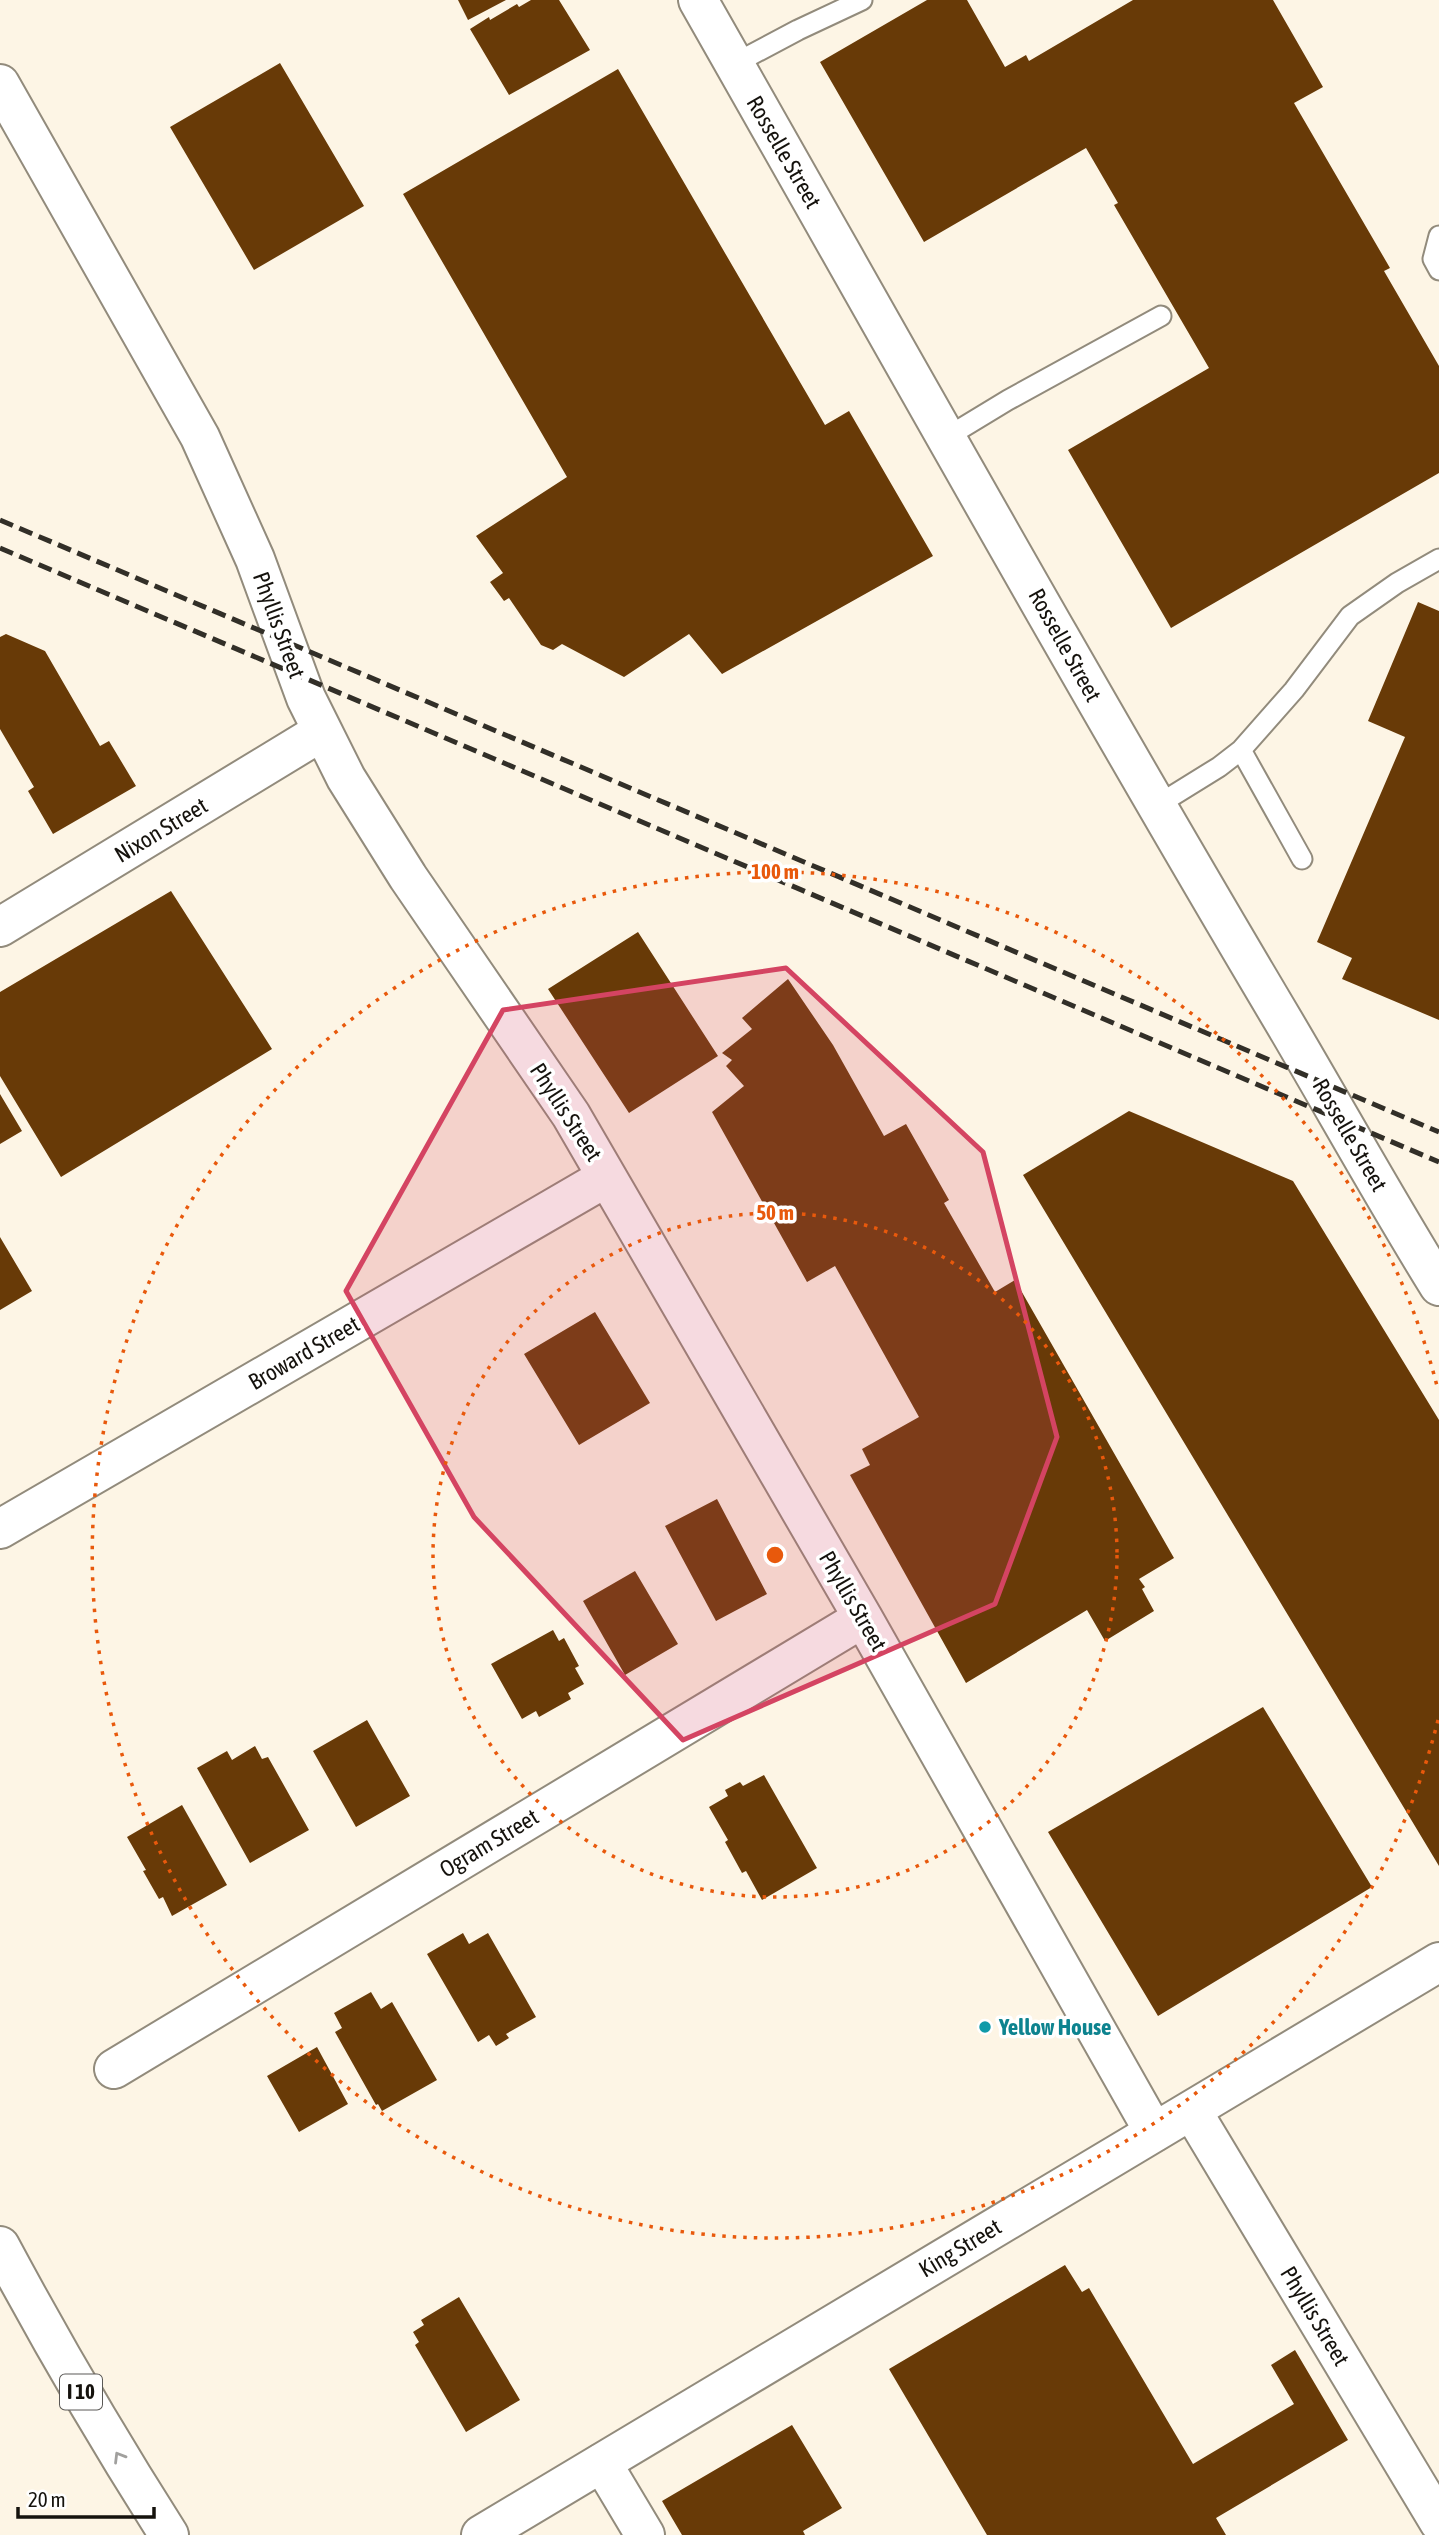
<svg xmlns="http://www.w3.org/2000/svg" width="1439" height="2535" viewBox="0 0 1439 2535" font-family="'Asap Condensed',sans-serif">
	<rect width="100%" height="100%" fill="#fdf5e5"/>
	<path fill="#683a07" d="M458,0H506L468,20Z
		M531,0H559L590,50L509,95L470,29L489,17L490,20L517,4L519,7Z
		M927,0H967L1005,67L1026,55L1029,61L1133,0H1273L1323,87L1294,103L1390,268L1384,271L1439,366V473L1171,628L1068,450L1209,368L1114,205L1118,203L1086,148L924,242L820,62Z
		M280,63L364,206L254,270L170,127Z
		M618,69L825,425L849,411L933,556L722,674L689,634L624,677L562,644L553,650L541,645L509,598L504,601L490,582L503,573L476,536L567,477L403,194Z
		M1418,602L1439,611V1020L1342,979L1352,958L1317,942L1405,737L1368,721Z
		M6,634L45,651L100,746L109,741L136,786L53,834L28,791L34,787L0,729V637Z
		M171,891L272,1049L61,1177L0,1076V992Z
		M638,932L718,1056L629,1113L548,989Z
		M788,979L833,1045L884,1136L906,1124L949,1200L944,1203L995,1292L1015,1280L1174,1558L1139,1579L1145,1587L1142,1589L1154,1611L1105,1641L1087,1610L966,1683L850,1475L870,1465L862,1449L919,1417L835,1266L807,1282L712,1112L744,1086L726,1066L732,1060L722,1053L752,1029L742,1018Z
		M0,1094L22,1131L0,1144Z
		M1129,1111L1293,1181L1439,1420V1866L1023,1175Z
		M0,1237L32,1291L0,1310Z
		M595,1312L650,1403L579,1445L524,1354Z
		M717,1499L767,1594L716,1621L665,1526Z
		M635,1571L678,1644L625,1675L583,1601Z
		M553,1630L559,1641L564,1638L579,1666L575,1668L584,1684L568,1693L571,1699L539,1717L536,1711L522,1719L491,1664Z
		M1263,1707L1372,1887L1158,2016L1048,1832Z
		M367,1720L410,1796L356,1827L313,1751Z
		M255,1746L262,1759L268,1757L309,1830L250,1863L197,1768L227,1751L232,1760Z
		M764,1775L817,1868L762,1900L746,1871L742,1873L725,1842L728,1840L709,1807L728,1796L725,1790L740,1782L743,1786Z
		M182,1805L227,1885L172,1916L163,1897L159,1899L143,1871L146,1870L127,1837Z
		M463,1933L469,1944L488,1933L536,2017L506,2034L509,2038L496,2046L489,2035L478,2042L427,1954Z
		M371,1992L381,2009L392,2002L437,2080L382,2111L378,2104L376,2105L335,2032L342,2028L334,2013Z
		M317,2047L348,2104L299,2132L267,2076Z
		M1065,2265L1082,2292L1089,2288L1193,2464L1294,2404L1271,2365L1295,2350L1348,2440L1216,2518L1226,2535H987L889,2369Z
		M459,2297L520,2400L466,2432L415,2345L419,2342L413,2332L424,2325L421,2320Z
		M792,2425L842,2508L803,2531L805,2535H682L662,2501Z"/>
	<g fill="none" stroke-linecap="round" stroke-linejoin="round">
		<defs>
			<path id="service" d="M734,64L798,30L862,0
				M1439,236L1433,259L1439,270
				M947,437L1008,400L1161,316
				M1241,750L1302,859
				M1156,806L1219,767L1241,750L1294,690L1350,616L1397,583L1439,559"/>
			<path id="minor" d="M0,84L200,437L255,559L306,698L346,778L408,877L571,1115L863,1618L1154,2132
				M0,927L321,732
				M0,1529L607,1177
				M114,2069L863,1618
				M1192,2111L1439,2522
				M602,2463L645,2535"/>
			<path id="tertiary" d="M698,0C892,341 1083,684 1284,1022C1336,1110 1385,1199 1439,1286"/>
			<path id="secondary" d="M481,2535L1439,1962"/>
			<path id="motorway" d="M0,2246C53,2345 109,2441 169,2535"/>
		</defs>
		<use href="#service" stroke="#928b7c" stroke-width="23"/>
		<use href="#minor" stroke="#928b7c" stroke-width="42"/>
		<use href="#tertiary" stroke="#928b7c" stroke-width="42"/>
		<use href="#secondary" stroke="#928b7c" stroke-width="42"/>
		<use href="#motorway" stroke="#928b7c" stroke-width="42"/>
		<use href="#service" stroke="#fff" stroke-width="19"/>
		<use href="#minor" stroke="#fff" stroke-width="38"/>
		<use href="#tertiary" stroke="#fff" stroke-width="38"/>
		<use href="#secondary" stroke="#fff" stroke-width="38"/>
		<use href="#motorway" stroke="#fff" stroke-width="38"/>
		<path stroke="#322f28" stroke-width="5" stroke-dasharray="14 7" stroke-linecap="butt" d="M0,520L1439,1132
			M0,548L1439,1162"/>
	</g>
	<defs><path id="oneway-chevron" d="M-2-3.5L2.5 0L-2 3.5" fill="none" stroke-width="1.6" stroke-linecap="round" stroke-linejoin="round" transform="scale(1.75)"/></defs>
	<use stroke="#a1a09e" href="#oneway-chevron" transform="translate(119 2457) rotate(-121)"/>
	<path fill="#d44462" fill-opacity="0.2" stroke="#d44462" stroke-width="5" stroke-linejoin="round" d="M786,968L983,1152L1057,1437L995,1604L683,1740L474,1517L346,1291L503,1010Z"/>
	<g fill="none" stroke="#e8590c" stroke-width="3.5" stroke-dasharray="3.5 7">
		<circle cx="775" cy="1555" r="342"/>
		<path d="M1438 1720A683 683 0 1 1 1438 1390"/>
	</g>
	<circle fill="#0f9aa8" stroke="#fff" stroke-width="2.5" cx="985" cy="2027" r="7"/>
	<g text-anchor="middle" stroke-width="7" stroke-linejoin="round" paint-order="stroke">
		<rect fill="#fff" stroke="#5b5956" stroke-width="2" x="60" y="2374.5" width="42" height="35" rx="5"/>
		<g font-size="21" font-weight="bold" fill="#15120d">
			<text x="81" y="2399">I 10</text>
		</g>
		<g font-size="23" fill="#15120d" stroke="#fff">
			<text transform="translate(784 152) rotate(60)" y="8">Rosselle Street</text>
			<text transform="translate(279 625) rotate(70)" y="8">Phyllis Street</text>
			<text transform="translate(1065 645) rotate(61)" y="8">Rosselle Street</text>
			<text transform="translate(161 830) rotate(-31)" y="8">Nixon Street</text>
			<text transform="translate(566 1112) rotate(57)" y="8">Phyllis Street</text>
			<text transform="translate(1350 1135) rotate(60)" y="8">Rosselle Street</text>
			<text transform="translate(304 1353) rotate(-30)" y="8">Broward Street</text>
			<text transform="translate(853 1601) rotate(60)" y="8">Phyllis Street</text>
			<text transform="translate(489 1843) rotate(-31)" y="8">Ogram Street</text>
			<text transform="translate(960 2248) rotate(-31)" y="8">King Street</text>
			<text transform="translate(1315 2316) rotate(59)" y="8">Phyllis Street</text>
		</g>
		<g font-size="23" font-weight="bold" fill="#0d838f" stroke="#fff" text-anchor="start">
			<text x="999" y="2035">Yellow House</text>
		</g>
	</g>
	<circle cx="775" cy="1555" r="10" fill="#e8590c" stroke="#fff" stroke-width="3.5"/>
	<g font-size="21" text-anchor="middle" font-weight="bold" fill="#e8590c" stroke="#fff" stroke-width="7" stroke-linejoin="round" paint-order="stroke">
		<text x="775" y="879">100 m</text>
		<text x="775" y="1220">50 m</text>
	</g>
	<path d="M18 2507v10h136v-10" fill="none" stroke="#15120d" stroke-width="3.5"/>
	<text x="28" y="2507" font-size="21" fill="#15120d" stroke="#ffffff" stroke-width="5" paint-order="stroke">20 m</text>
</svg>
